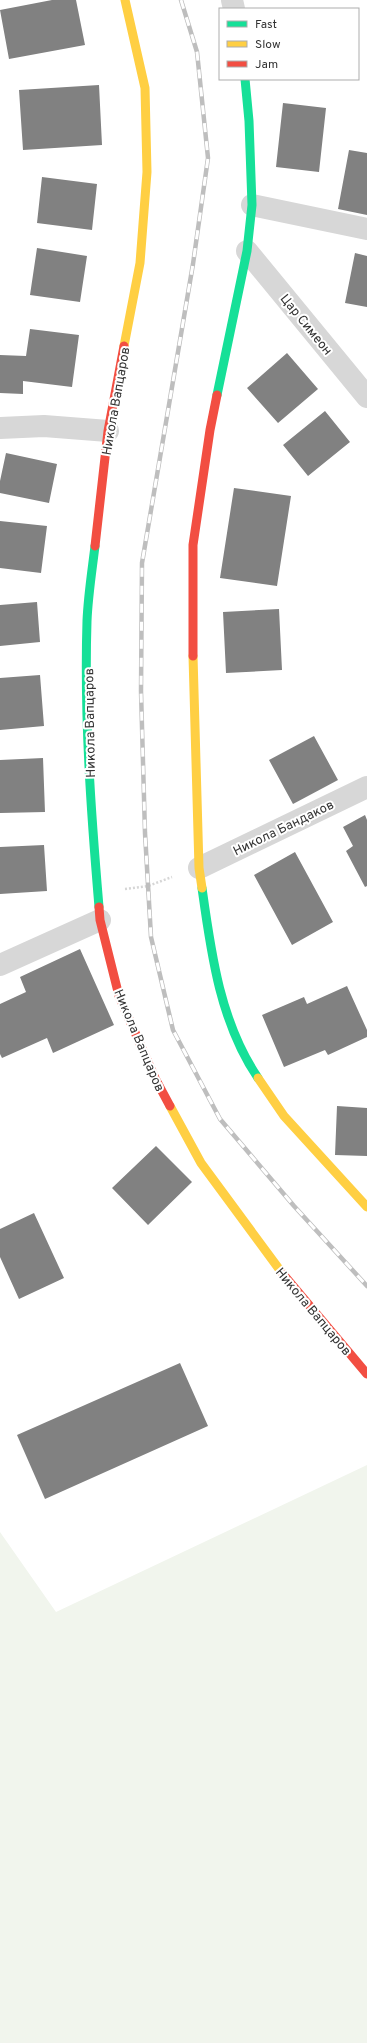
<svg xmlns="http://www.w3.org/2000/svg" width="367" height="2043" viewBox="0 0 367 2043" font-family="Overpass,sans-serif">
	<rect width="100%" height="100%" fill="#fff"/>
	<path fill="#f1f5ed" d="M367,1465V2043H0V1532L56,1612Z"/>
	<path fill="#818181" d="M52,0H76L85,45L9,59L0,10Z
		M99,85L102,145L23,150L19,90Z
		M283,103L326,108L319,172L276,167Z
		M349,150L367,153V215L338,209Z
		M42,177L97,184L92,230L37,223Z
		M37,248L87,256L80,302L30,295Z
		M355,253L367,256V307L345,303Z
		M30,329L79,335L72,387L23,381V394L0,393V355L26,356Z
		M287,353L318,389L278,423L247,388Z
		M325,411L350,442L308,476L283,445Z
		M6,453L57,464L49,503L0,493V481Z
		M234,488L291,496L277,586L220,578Z
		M0,521L47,526L41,573L0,568Z
		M37,602L40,642L0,646V605Z
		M279,609L282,670L226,673L223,612Z
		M40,675L44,726L0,730V678Z
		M314,736L338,780L293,804L269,760Z
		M43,758L45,812L0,813V760Z
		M365,815L367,820V886L365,887L346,851L353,846L343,827Z
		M44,845L47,891L0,894V847Z
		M295,852L333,922L292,945L254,875Z
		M80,949L114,1025L53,1053L47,1038L2,1058L0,1054V1004L26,992L20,977Z
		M347,986L367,1030V1037L328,1055L325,1050L284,1067L262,1015L304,997L307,1004Z
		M337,1106L367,1108V1156L335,1155Z
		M156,1146L192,1182L148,1225L112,1188Z
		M34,1213L64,1278L19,1299L0,1257V1229Z
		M180,1363L208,1426L45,1499L17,1435Z"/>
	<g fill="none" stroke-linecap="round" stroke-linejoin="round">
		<path stroke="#d6d6d6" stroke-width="2.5" stroke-dasharray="2 2" stroke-linecap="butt" d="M125,889L148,886L172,877"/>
		<path stroke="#d7d7d7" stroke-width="22" d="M232,0L234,9
			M252,205L367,229
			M247,251L367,397
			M0,428L44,426L108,431
			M199,868L367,787
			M0,965L100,920"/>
		<path stroke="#16e098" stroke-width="9" d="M217,395L247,251L252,205L249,121L245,79
			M95,546C92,571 88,596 87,621C84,717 91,812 99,907
			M202,888C211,953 220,1022 258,1078"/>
		<path stroke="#ffcf43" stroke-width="9" d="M124,346L140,263L147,172L145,88L125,0
			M193,656L199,868L202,888
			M258,1078L284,1116L367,1207
			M170,1106L201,1163L282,1273"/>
		<path stroke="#f24e42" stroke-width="9" d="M95,546L108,431L124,346
			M193,656V545L210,430L217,395
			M99,907L100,920L119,996L155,1078L170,1106
			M282,1273L367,1374"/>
		<defs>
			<path id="rail" d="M181,0L197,52L208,158L193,264L142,563L141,691L145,833L151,937L173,1030L220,1119L294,1206L367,1286"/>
		</defs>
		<use href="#rail" stroke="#bebebe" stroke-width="4.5"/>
		<use href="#rail" stroke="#fff" stroke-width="3" stroke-dasharray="9" stroke-linecap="butt"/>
	</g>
	<g text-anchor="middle" stroke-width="4" stroke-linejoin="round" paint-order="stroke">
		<g font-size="13" fill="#333" stroke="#fff">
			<text transform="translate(307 324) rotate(51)" y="5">Цар Симеон</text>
			<text transform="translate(115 401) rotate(-80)" y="5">Никола Вапцаров</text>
			<text transform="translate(89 723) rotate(-91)" y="5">Никола Вапцаров</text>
			<text transform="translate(283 827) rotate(-26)" y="5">Никола Бандаков</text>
			<text transform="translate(140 1040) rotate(67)" y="5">Никола Вапцаров</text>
			<text transform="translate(314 1311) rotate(50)" y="5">Никола Вапцаров</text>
		</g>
	</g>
	<rect x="219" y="8" width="140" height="72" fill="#ffffff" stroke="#adadad"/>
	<rect x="227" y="21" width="20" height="6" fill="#16e098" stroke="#adadad"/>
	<text x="255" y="28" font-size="12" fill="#333333">Fast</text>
	<rect x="227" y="41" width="20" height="6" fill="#ffcf43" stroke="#adadad"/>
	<text x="255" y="48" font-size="12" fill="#333333">Slow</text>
	<rect x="227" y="61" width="20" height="6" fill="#f24e42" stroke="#adadad"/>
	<text x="255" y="68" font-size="12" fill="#333333">Jam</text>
</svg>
